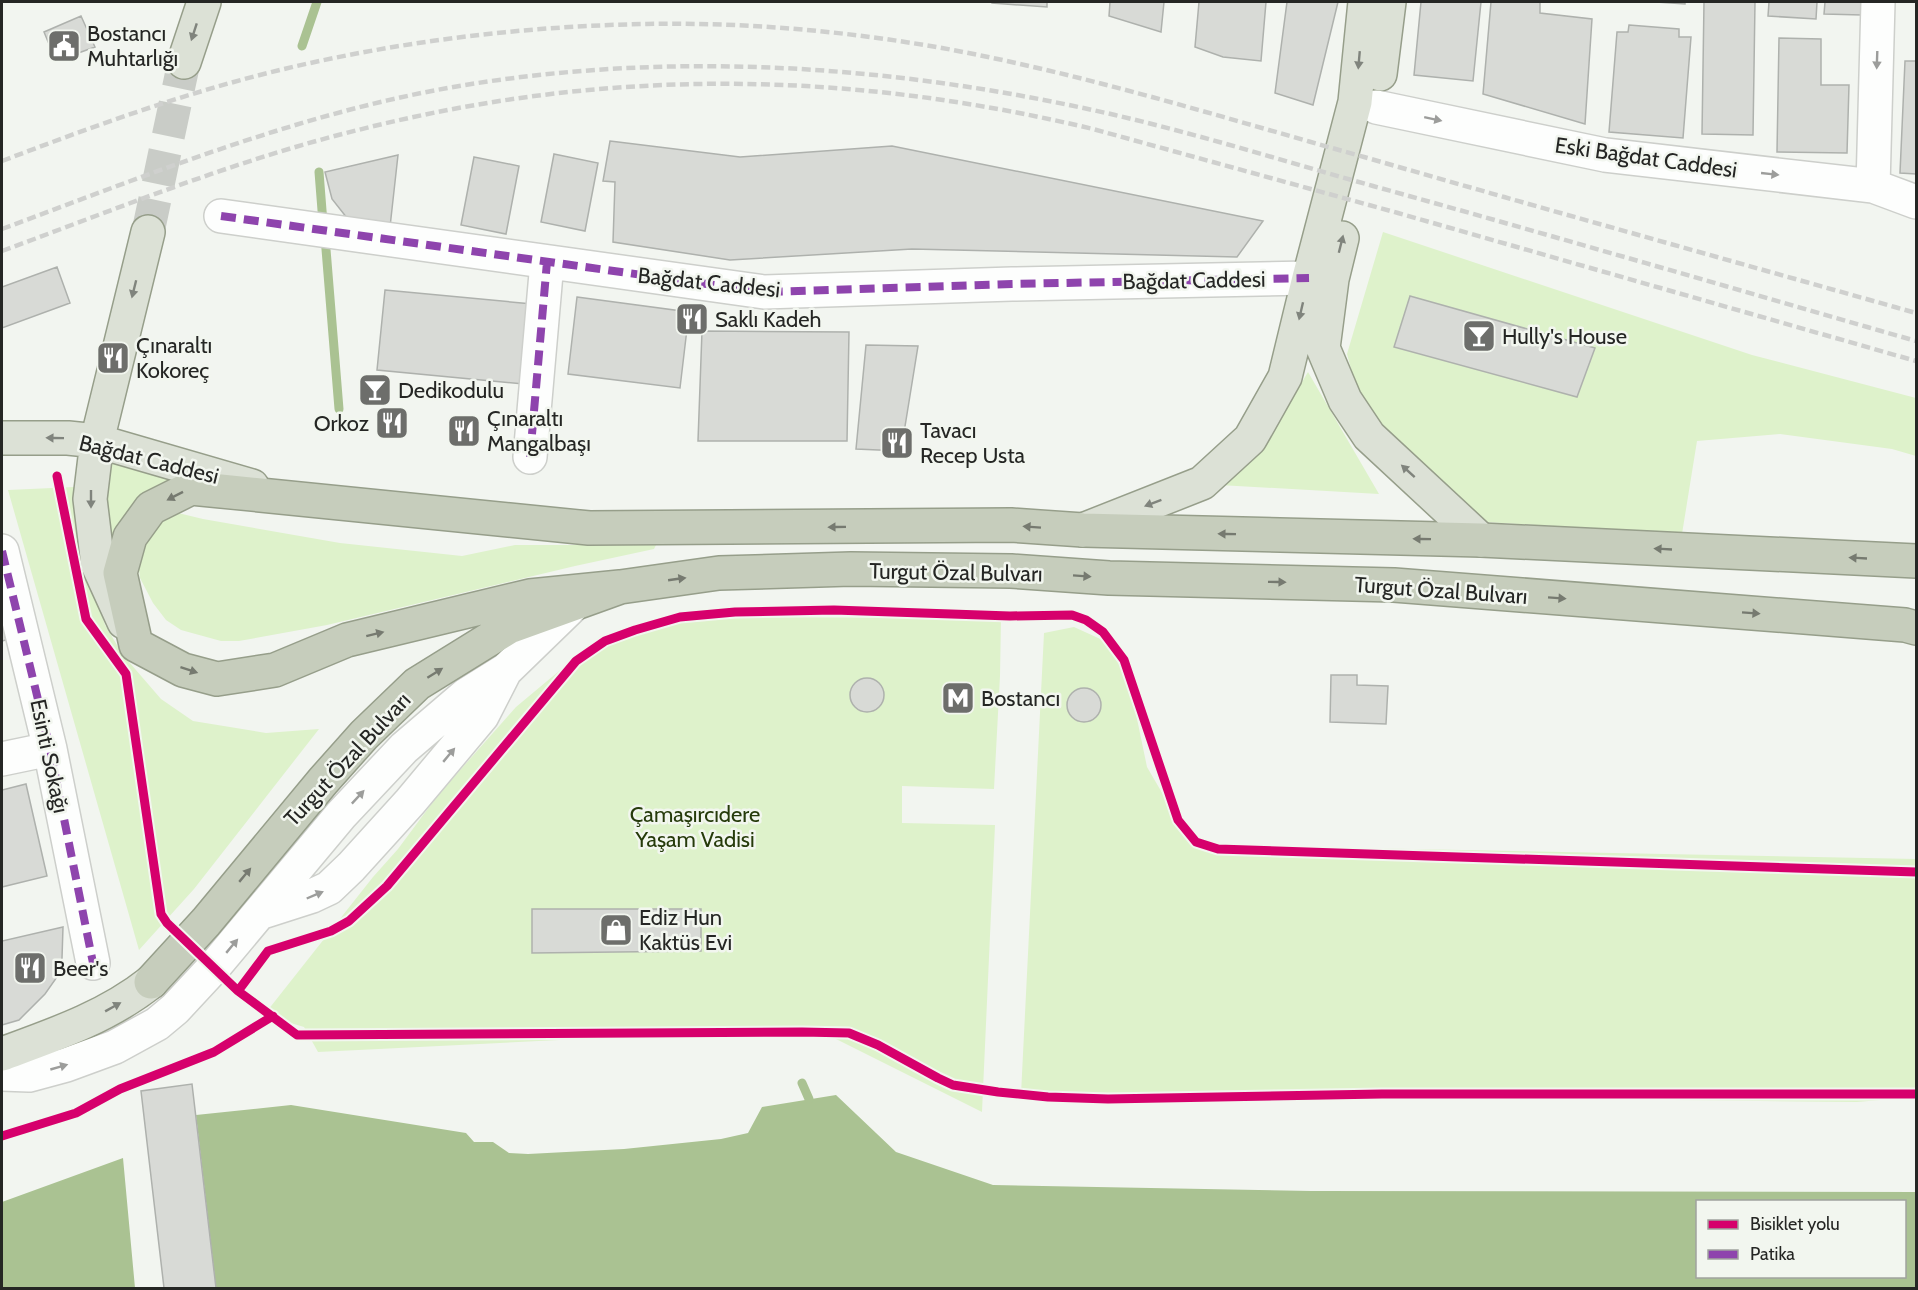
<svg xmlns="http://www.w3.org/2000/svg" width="1918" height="1290" viewBox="0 0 1918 1290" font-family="Cabin,sans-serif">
	<rect width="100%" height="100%" fill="#f2f5f0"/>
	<path fill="#def2cb" d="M1383,232L1752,355L1916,398V456L1892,449L1780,434L1697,441L1682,534L1486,522L1361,406L1347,354Z
		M1308,372L1379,494L1219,485L1287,407Z
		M111,461L173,477L149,495L109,563L104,506Z
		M74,487L90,579L105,625L123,655L161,699L193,721L266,733L319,729L194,889L139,950L8,490Z
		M174,512L203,519L340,543L462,556L515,545H656L654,549L575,566L327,625L239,641H221L181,630L166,620L153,603L140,578L138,563L148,530Z
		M682,617L1001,618L1000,676L994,789L902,786V823L995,825L982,1112L824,1033L783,1029L318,1052L304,1027L264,1015L373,877L398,849L438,795L516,707L601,636L645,621Z
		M1074,627L1107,642L1130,685L1147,767L1189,839L1218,849L1257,846L1916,859V1097L1857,1102L1312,1096L1241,1100L1021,1094L1044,633Z"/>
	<path fill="#aac292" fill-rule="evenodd" d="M836,1095L896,1152L993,1185L1311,1191L1916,1192V1288H216L196,1115L291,1105L466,1133L474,1142H493L509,1153L528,1154L624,1149L721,1139L748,1133L762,1107ZM1698,1202H1904V1276H1698Z
		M123,1158L135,1288H2V1202Z"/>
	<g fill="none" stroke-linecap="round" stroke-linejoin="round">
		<path stroke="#aac292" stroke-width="9" d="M302,46L317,2
			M319,172L323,223
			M325,237L339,409
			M802,1083L809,1099"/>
	</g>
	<path fill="#d8dad6" stroke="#aeb1ad" stroke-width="1.5" d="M992,2H1047V7L992,3Z
		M1110,2H1164L1161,32L1109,16Z
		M1199,2H1266L1261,61L1223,57L1195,47Z
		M1287,2H1338L1313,105L1275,93Z
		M1421,2H1481L1473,81L1414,75Z
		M1491,2H1540V13L1592,19L1585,124L1483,94Z
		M1656,2H1685V4Z
		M1704,2H1755L1753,135L1702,134Z
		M1769,2H1817L1816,19L1768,16Z
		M1825,2H1863L1862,15L1824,14Z
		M81,16L95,47L56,61L44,32Z
		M1629,25L1679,29V37H1691L1683,138L1609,132L1617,32H1628Z
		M1779,38L1821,39V85H1849L1847,153L1777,152Z
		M1905,61H1916V174L1900,173Z
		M610,141L740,157L892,146L1263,221L1237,257L912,249L730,260L613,242L615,182L603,181Z
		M554,154L598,163L585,231L541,222Z
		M398,155L390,227L351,223L332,199L325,172Z
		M474,157L519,166L506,234L461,225Z
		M57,267L70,303L2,328V287Z
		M385,290L543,305L534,385L377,370Z
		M1410,296L1595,348L1577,397L1394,347Z
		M577,297L689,312L680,388L568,374Z
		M702,331L849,332L847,441H698Z
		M866,345L918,346L901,451L856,449Z
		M2,618L6,640L2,641Z
		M1331,675H1357V685L1388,686L1386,724L1330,722Z
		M850 695a17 17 0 1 1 34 0a17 17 0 1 1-34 0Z
		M1067 705a17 17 0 1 1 34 0a17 17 0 1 1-34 0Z
		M26,784L47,876L2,887V790Z
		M532,909H701V951L532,953Z
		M63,927L62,958L57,977L45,994L19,1020L2,1025V941Z
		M192,1084L216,1288H164L141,1091Z"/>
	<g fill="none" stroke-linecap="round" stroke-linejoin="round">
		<path stroke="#c9ccc7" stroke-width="33" stroke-dasharray="33 16" stroke-linecap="butt" d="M148,232L184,62"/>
		<defs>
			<path id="minor" d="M1376,107L1605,155L1873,186L1916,202
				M1873,186L1878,2
				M221,216L764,292L1012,284L1309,278
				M530,457L547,262
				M2,551L50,749L93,963
				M2,759L50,749
				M259,913L312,896L329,888L351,867L410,802L482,716L505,671
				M2,1074L29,1075L66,1065L115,1047L157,1024L175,1009L214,967L341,815L404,748L466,695L506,670L572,606"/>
			<path id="major" d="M184,62L204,2
				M1380,74L1389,2
				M1342,238L1332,279L1323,348L1345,400L1369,436L1481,540
				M2,438H68L97,441L252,486
				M1083,530L1202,483L1250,439L1285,377L1309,278L1355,102L1365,2
				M124,622L98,565L90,499L97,441L148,232
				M2,1054C54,1035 107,1017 151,982"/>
			<path id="highway" d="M620,587L530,596L347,640L275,670L217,679L183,670L136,645L120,573L130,537L151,508L191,488L589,528L1011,525L1083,530L1481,540L1916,561
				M151,982L206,922L323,781L364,735L417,684L509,627L620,587L719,573L851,569L1011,571L1109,578L1394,585L1905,625L1916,628"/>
		</defs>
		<use href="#minor" stroke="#cdcfcb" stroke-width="36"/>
		<use href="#major" stroke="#969e8a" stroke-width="36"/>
		<use href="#highway" stroke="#969e8a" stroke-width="36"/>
		<use href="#minor" stroke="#fdfefd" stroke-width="33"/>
		<use href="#major" stroke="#dce1d6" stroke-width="33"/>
		<use href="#highway" stroke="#c6cdbc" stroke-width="33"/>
		<path stroke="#cfd0ce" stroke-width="4.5" stroke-dasharray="9 4.5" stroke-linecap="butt" d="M2,161C94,126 187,92 284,69C402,41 525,26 647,24C745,22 845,31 942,48C1085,74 1224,118 1364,157C1548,210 1732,261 1916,313
			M2,229C153,173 305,111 465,85C681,50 901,66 1115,115C1201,135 1287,162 1373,186C1554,236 1735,289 1916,341
			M2,251C119,208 236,160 358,130C606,67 846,70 1093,129L1398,213L1916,361"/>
		<path stroke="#8e44ad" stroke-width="8" stroke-dasharray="15 8" stroke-linecap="butt" d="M221,216L764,292L1012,284L1309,278
			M530,457L547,262
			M2,551L50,749L93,963"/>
		<defs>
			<path id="cycleway" d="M57,476L86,619L126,674L161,914L167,923L238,991L297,1035L802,1032L849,1033L878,1045L938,1078L953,1085L998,1092L1048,1097L1108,1099L1382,1094H1916
				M238,991L268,951L331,931L349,921L387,886L576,661L605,641L635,630L680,617L735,612L834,610L1010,616L1072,615L1086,620L1103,632L1124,660L1178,820L1196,842L1218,849L1916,872
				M2,1136L76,1113L120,1089L214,1052L273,1016"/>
		</defs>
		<use href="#cycleway" stroke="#f2f6ef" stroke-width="13"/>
		<use href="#cycleway" stroke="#d6006c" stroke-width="9"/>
	</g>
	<defs><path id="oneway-solid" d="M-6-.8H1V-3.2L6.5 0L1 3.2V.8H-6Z" transform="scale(1.5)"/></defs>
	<g fill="#80847d">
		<use href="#oneway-solid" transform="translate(194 32) rotate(108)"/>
		<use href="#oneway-solid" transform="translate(1359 60) rotate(95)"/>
		<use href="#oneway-solid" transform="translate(1341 244) rotate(-76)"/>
		<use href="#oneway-solid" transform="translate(134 289) rotate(104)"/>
		<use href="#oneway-solid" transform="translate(1301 311) rotate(103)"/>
		<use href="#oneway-solid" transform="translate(55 438) rotate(-179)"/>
		<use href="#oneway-solid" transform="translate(1408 471) rotate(-138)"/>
		<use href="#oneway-solid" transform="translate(91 499) rotate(90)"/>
		<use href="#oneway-solid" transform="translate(1153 503) rotate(159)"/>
		<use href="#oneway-solid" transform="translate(113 1007) rotate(-29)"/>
	</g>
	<g fill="#9c9d9b">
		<use href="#oneway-solid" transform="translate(1877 60) rotate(92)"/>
		<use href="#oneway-solid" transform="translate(1433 119) rotate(12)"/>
		<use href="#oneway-solid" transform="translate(1770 174) rotate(6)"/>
		<use href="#oneway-solid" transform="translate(449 755) rotate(-50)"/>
		<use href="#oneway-solid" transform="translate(358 797) rotate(-47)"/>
		<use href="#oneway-solid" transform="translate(315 895) rotate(-23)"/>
		<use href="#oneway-solid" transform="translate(232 946) rotate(-50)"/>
		<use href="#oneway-solid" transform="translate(59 1067) rotate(-16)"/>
	</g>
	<g fill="#767a70">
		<use href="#oneway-solid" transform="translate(175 496) rotate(153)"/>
		<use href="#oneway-solid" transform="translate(837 527) rotate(179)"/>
		<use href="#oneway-solid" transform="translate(1032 527) rotate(-176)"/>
		<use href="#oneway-solid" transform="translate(1227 534) rotate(-179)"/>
		<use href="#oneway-solid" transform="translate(1422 539) rotate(-179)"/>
		<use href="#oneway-solid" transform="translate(1663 549) rotate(-177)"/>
		<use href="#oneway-solid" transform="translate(1858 558) rotate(-177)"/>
		<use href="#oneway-solid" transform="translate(1082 576) rotate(4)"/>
		<use href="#oneway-solid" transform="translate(677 579) rotate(-8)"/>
		<use href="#oneway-solid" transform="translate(1277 582) rotate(1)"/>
		<use href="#oneway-solid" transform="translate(1557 598) rotate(4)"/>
		<use href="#oneway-solid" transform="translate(1751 613) rotate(4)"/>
		<use href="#oneway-solid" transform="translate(375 634) rotate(-14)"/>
		<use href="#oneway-solid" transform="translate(189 670) rotate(18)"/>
		<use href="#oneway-solid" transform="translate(435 673) rotate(-32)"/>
		<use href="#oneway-solid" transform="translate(245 875) rotate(-50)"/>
	</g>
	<defs>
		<symbol id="civic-square" viewBox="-11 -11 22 22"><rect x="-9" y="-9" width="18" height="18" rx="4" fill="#6d6e6b" stroke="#f2f6ef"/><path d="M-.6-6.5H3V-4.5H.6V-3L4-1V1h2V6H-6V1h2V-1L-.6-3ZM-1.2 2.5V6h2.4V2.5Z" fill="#fff"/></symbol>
		<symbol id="restaurant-square" viewBox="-11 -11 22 22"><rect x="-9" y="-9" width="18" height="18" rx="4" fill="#6d6e6b" stroke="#f2f6ef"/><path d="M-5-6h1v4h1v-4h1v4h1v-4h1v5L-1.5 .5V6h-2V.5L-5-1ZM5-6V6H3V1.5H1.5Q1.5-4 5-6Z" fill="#fff"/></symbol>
		<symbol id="bar-square" viewBox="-11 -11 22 22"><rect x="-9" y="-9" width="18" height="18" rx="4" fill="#6d6e6b" stroke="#f2f6ef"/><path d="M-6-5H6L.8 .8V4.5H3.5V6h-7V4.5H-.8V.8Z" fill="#fff"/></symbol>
		<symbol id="metro-square" viewBox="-11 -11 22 22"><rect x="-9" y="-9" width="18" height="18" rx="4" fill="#6d6e6b" stroke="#f2f6ef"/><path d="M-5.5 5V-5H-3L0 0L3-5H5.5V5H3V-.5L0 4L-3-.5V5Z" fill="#fff"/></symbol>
		<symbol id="shop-square" viewBox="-11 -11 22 22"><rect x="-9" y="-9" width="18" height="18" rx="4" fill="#6d6e6b" stroke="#f2f6ef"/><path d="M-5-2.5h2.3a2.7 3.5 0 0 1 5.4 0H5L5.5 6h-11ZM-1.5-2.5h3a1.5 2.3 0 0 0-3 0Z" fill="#fff"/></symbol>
	</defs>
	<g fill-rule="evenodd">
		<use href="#civic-square" x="45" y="27" width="38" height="38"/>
		<use href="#restaurant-square" x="673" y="300" width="38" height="38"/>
		<use href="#bar-square" x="1460" y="317" width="38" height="38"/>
		<use href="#restaurant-square" x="94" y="339" width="38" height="38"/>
		<use href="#bar-square" x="356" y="371" width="38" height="38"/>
		<use href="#restaurant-square" x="373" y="404" width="38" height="38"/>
		<use href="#restaurant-square" x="445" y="412" width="38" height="38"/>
		<use href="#restaurant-square" x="878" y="424" width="38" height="38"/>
		<use href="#metro-square" x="939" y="679" width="38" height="38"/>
		<use href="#shop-square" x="597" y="911" width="38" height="38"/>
		<use href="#restaurant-square" x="11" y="949" width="38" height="38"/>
	</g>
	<g text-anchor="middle" stroke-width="5" stroke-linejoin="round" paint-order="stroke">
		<g font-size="22" fill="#252624" stroke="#f2f6ef" text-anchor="start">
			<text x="87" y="41">Bostancı<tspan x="87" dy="25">Muhtarlığı</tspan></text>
			<text x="715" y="327">Saklı Kadeh</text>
			<text x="1502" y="344">Hully's House</text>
			<text x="136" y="353">Çınaraltı<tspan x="136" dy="25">Kokoreç</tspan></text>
			<text x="398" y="398">Dedikodulu</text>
			<text x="487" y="426">Çınaraltı<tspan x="487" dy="25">Mangalbaşı</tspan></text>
			<text x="369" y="431" text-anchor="end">Orkoz</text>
			<text x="920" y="438">Tavacı<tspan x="920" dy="25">Recep Usta</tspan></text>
			<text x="981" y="706">Bostancı</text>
			<text x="639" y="925">Ediz Hun<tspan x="639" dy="25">Kaktüs Evi</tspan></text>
			<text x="53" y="976">Beer's</text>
		</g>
		<g font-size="22" fill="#252624" stroke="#f2f6ef">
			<text transform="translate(1646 157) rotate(8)" y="8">Eski Bağdat Caddesi</text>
			<text transform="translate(1194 280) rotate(-1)" y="8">Bağdat Caddesi</text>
			<text transform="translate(709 282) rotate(6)" y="8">Bağdat Caddesi</text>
			<text transform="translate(149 459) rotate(14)" y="8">Bağdat Caddesi</text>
			<text transform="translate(956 572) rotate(1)" y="8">Turgut Özal Bulvarı</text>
			<text transform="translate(1441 590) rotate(4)" y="8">Turgut Özal Bulvarı</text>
			<text transform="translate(50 756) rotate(78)" y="8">Esinti Sokağı</text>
			<text transform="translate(347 759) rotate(-47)" y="8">Turgut Özal Bulvarı</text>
		</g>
		<g font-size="22" fill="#263b0b" stroke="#f2f6ef">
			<text x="695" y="822">Çamaşırcıdere<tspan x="695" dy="25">Yaşam Vadisi</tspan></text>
		</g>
	</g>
	<rect width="1918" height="1290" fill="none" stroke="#252624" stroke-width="6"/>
	<rect x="1696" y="1200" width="210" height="78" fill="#f2f6ef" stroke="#a0a39e" stroke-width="1.5"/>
	<rect x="1708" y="1220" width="30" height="9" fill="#d6006c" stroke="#a0a39e" stroke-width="1.5"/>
	<text x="1750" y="1230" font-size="18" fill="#252624">Bisiklet yolu</text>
	<rect x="1708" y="1250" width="30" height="9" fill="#8e44ad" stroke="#a0a39e" stroke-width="1.5"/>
	<text x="1750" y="1260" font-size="18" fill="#252624">Patika</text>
</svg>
